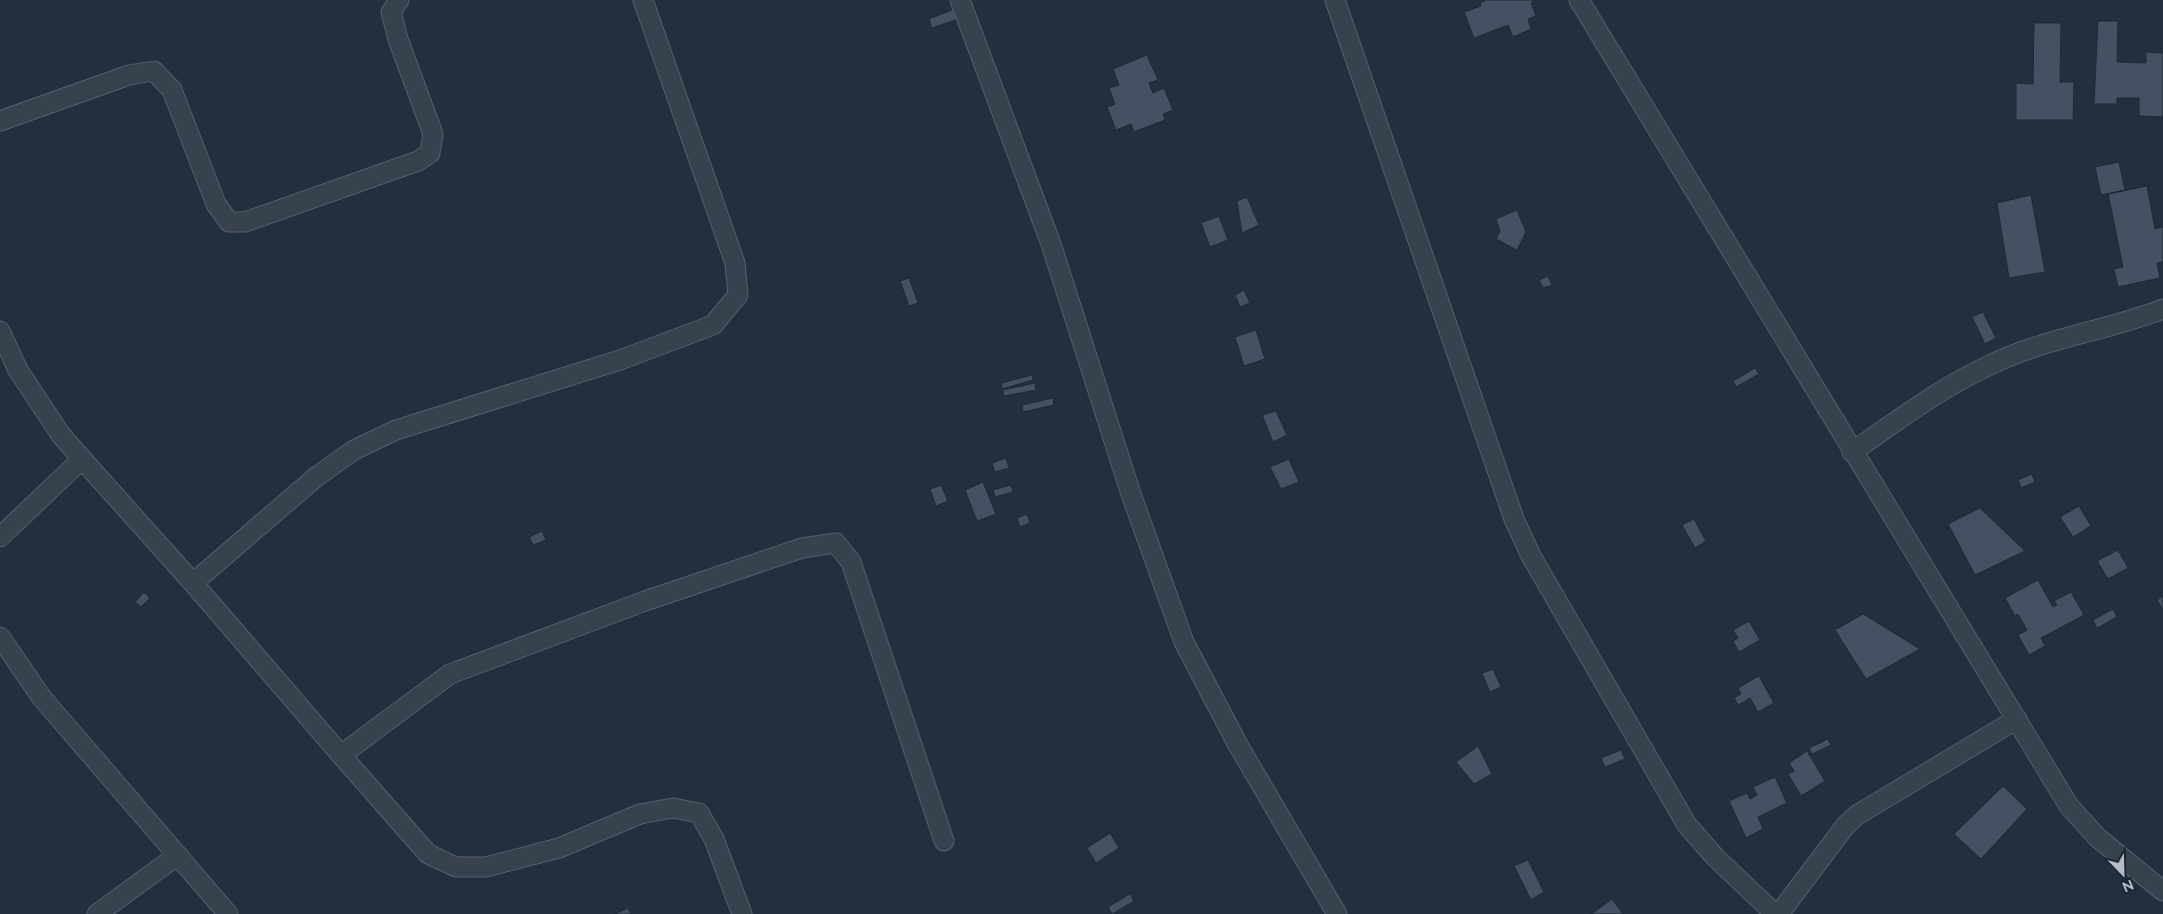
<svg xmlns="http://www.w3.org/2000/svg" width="2163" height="914" viewBox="0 0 2163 914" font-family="Raleway,sans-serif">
	<rect width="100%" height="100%" fill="#242f3e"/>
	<path fill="#455162" stroke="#1f2835" d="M1486,0H1534L1531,3L1536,16L1528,19L1531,29L1513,37L1508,25L1474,38L1464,12L1481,6L1480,3Z
		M957,8L961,18L932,28L929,19Z
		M2098,21H2118L2117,62L2146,63V52L2163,53V117L2139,116V98H2117V104H2094Z
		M2034,23H2061L2060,82H2074L2073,120H2016V83L2033,84Z
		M1147,55L1158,80L1149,83L1153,93L1164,88L1173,110L1163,114L1165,120L1134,132L1131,124L1116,130L1107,107L1115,104L1109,88L1119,85L1113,69Z
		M2119,162L2125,190L2101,195L2095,167Z
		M2147,186L2155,229L2163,227V262L2157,263L2160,278L2118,287L2114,269L2123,267L2108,194Z
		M2031,195L2045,272L2009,278L1997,203Z
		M1247,197L1259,225L1242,233L1237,201Z
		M1517,210L1526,232L1517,250L1496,239L1500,231L1496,219Z
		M1219,216L1228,240L1210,247L1201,223Z
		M1548,276L1552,285L1543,288L1539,280Z
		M909,278L918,303L909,306L900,281Z
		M1244,290L1250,303L1240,307L1235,295Z
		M1983,312L1996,338L1985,344L1972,317Z
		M1256,330L1265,359L1244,366L1235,337Z
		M1755,368L1759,374L1736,387L1733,381Z
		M1032,375L1033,380L1002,389L1001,383Z
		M1035,383L1036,390L1004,396L1003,390Z
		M1053,398L1054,405L1023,412L1022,405Z
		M1276,411L1287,435L1273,442L1262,415Z
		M1006,458L1009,468L995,472L992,463Z
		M1289,459L1299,482L1281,489L1270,467Z
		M2032,474L2035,482L2021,488L2018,480Z
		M983,482L996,514L977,521L965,490Z
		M941,485L948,501L936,506L930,489Z
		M1011,485L1013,492L995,497L993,490Z
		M2079,506L2091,526L2073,537L2060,517Z
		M1980,508L2025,551L1975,575L1948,524Z
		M1027,514L1030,523L1020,527L1017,518Z
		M1694,519L1706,541L1695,548L1682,525Z
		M542,531L546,540L533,545L529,537Z
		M2118,550L2128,568L2108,579L2097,561Z
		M2038,580L2053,607L2057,605L2054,601L2071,592L2084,615L2041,638L2045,646L2029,655L2018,635L2027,630L2018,614L2015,616L2005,598Z
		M144,592L150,598L141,607L135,602Z
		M2163,596V610L2157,600Z
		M2113,609L2117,617L2097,628L2093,620Z
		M1863,614L1920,649L1866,679L1835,630Z
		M1749,621L1760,640L1739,652L1733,641L1738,638L1733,630Z
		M1493,669L1501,687L1490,692L1482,673Z
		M1759,676L1774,703L1758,712L1750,698L1738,705L1734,698L1741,694L1738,688Z
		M1828,739L1831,745L1812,754L1809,748Z
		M1478,746L1492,774L1474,784L1456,762Z
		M1621,750L1625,759L1605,767L1601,758Z
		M1807,751L1825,781L1801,796L1788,774L1794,771L1789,763Z
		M1775,777L1787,803L1758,817L1763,829L1746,838L1729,801L1747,793L1750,799L1757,795L1753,787Z
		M2003,786L2027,809L1981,859L1954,834Z
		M1110,833L1119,848L1096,863L1087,848Z
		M1528,860L1544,892L1531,900L1514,866Z
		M1130,894L1134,901L1112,914L1108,907Z
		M1612,899L1623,914H1591Z
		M628,908L631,914H615Z"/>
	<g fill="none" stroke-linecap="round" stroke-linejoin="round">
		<defs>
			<path id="street" d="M960,0L1051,244L1131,494L1184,642L1238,745L1337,914
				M1335,0L1514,519L1531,556L1687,825L1715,857L1775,914
				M1579,0L2069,806L2098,838L2163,891
				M0,121L129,75L154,71L172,90L216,204L229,222H245L418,161L430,153L433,134L398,39L391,12L399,0
				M0,331L18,370L61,435L82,459L193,583L341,755L428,854L456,867H486L559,848L640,814L673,808L699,813L714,839L742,914
				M1852,452C1897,421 1940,388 1990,365C2045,338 2106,331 2163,309
				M0,537L82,459
				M193,583L316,477L354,450L396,430L620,360L713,325L738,295L735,263L643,0
				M0,637L42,698L228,914
				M341,755L450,674L645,601L802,548L836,543L851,562L944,841
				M97,914L178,855
				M1779,914L1846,825L1857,815L2017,719"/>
		</defs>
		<use href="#street" stroke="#565f6c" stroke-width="21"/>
		<use href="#street" stroke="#38414e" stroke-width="19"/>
	</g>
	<g transform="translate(2123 874) rotate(157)" stroke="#1d2633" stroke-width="4" paint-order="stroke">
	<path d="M0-4L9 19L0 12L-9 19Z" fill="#b4bcc9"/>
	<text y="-8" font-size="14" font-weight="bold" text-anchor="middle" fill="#b4bcc9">N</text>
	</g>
</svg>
